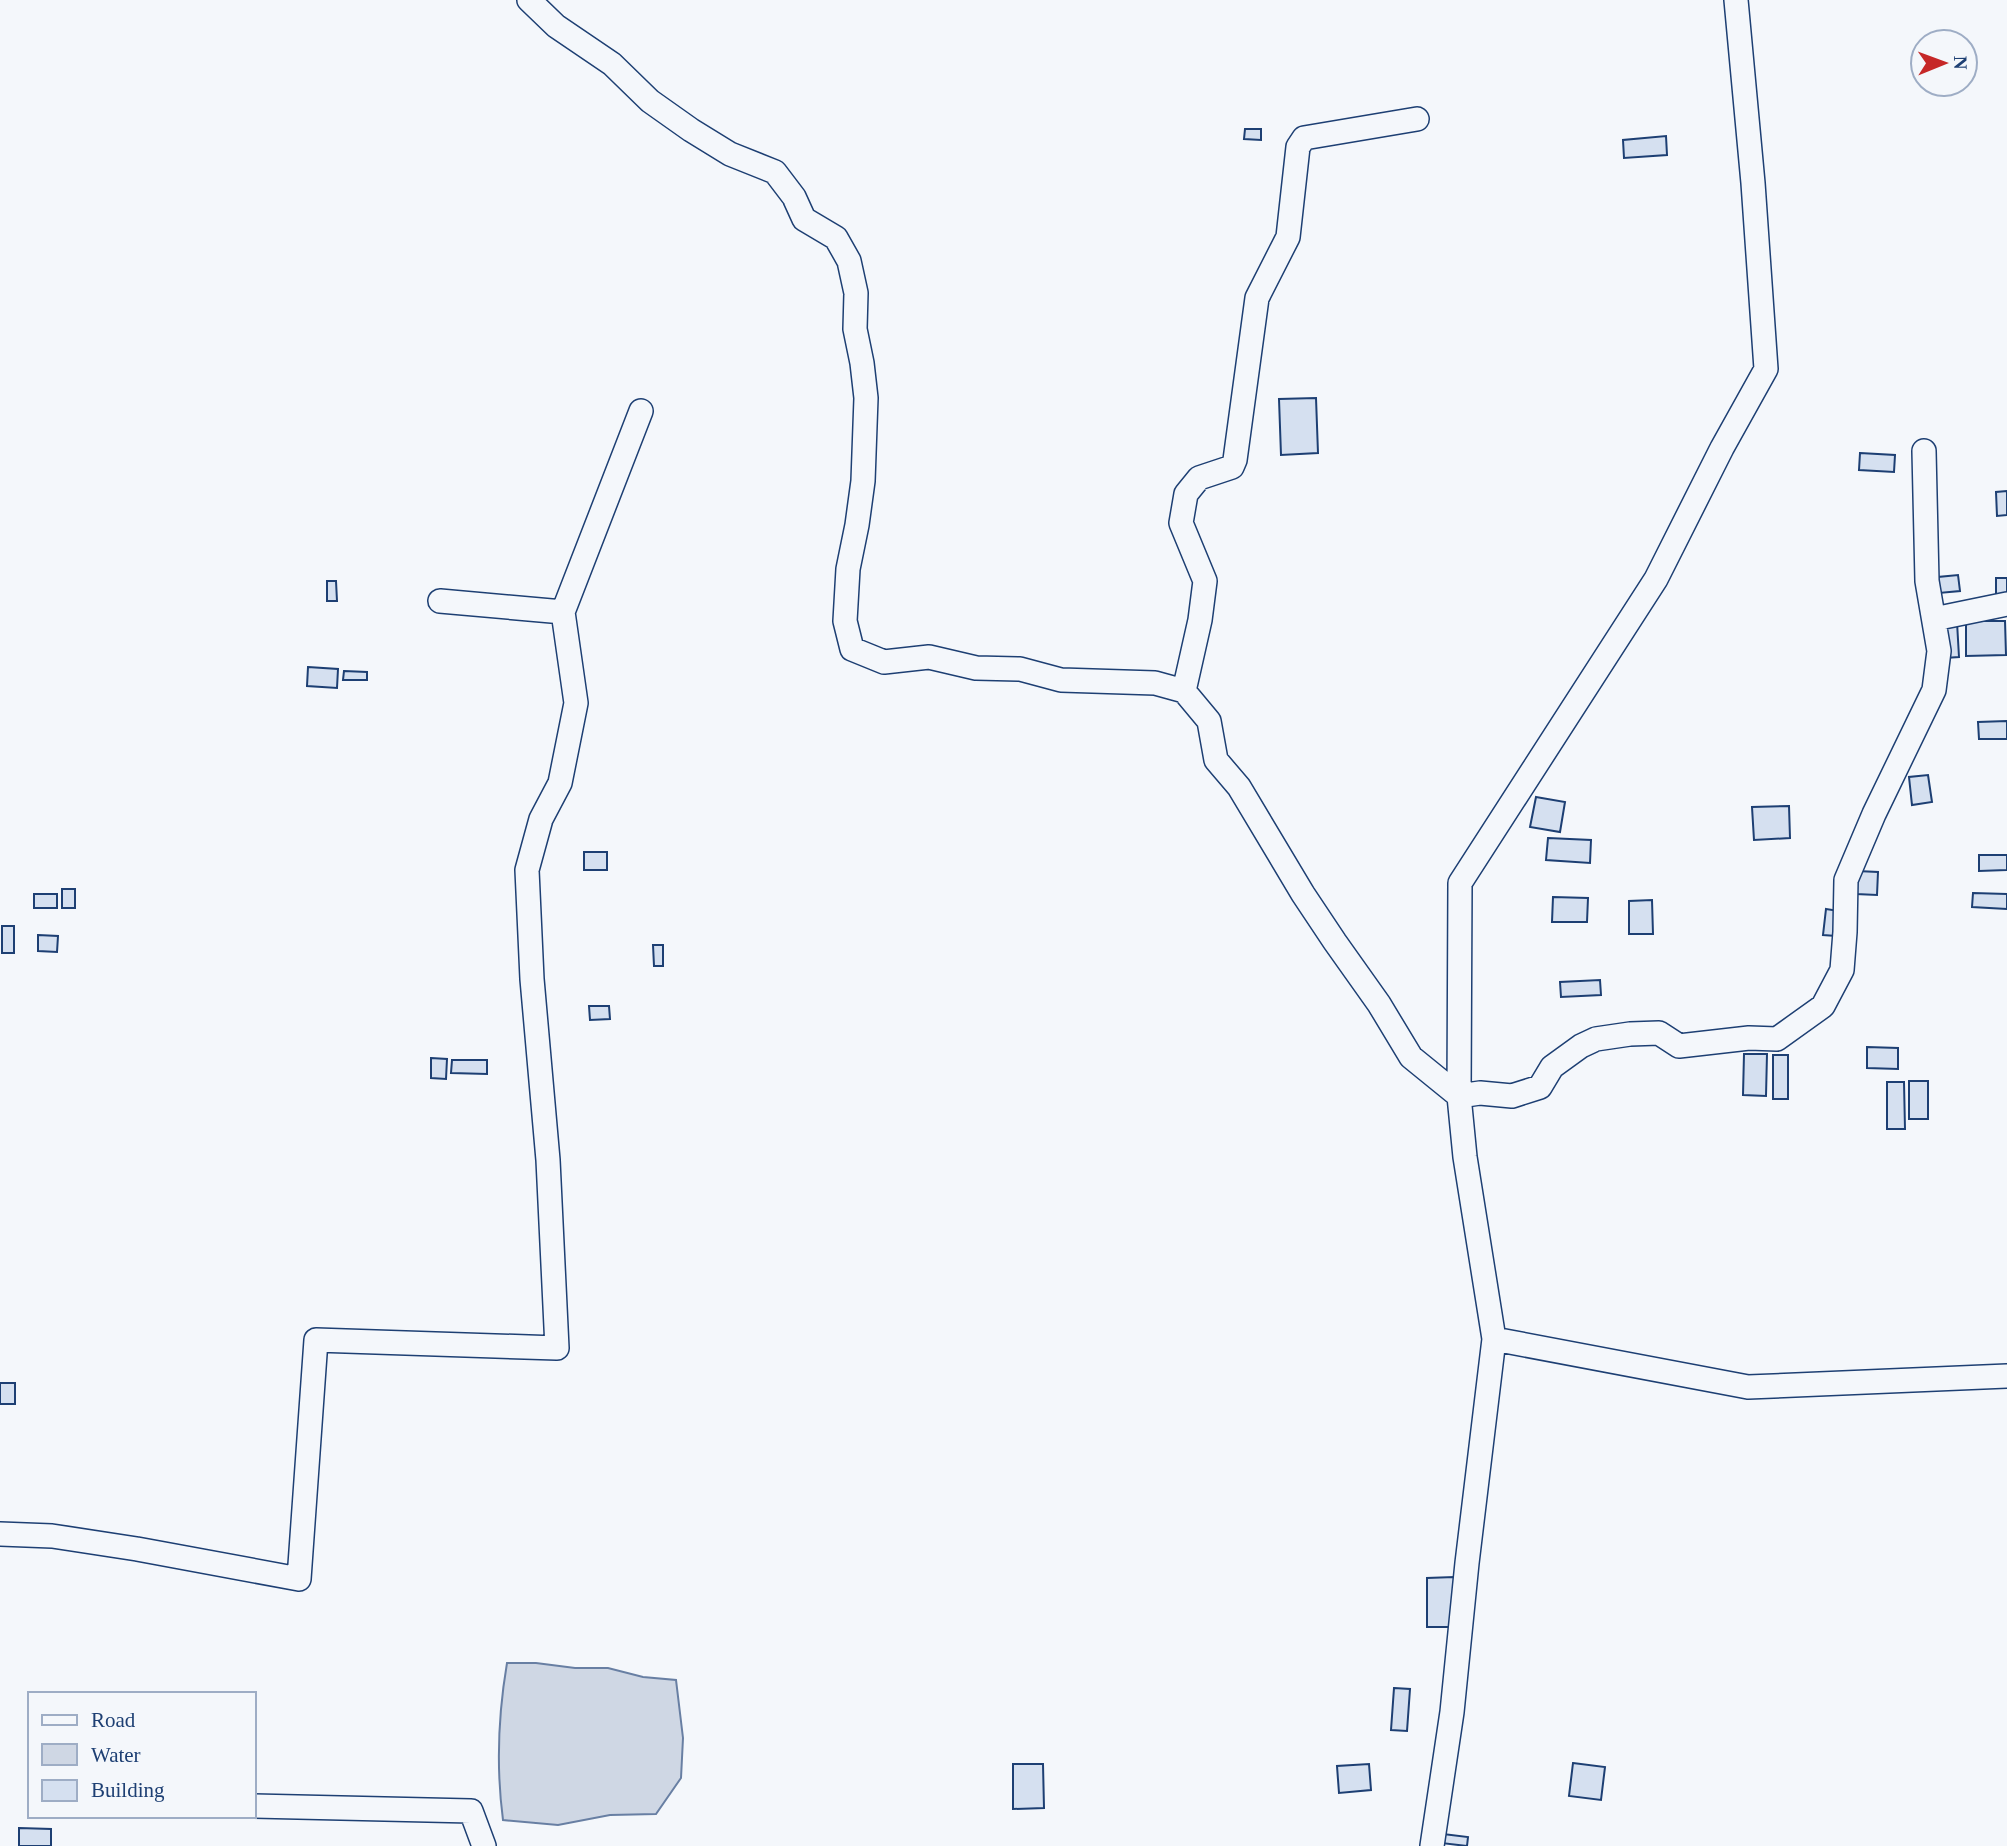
<svg xmlns="http://www.w3.org/2000/svg" width="2007" height="1846" viewBox="0 0 2007 1846" font-family="Georgia,serif">
	<rect width="100%" height="100%" fill="#f4f7fb"/>
	<path fill="#cfd7e4" stroke="#687fa3" stroke-width="2" d="M507,1663H536L575,1668H608L643,1677L676,1680L683,1738L681,1778L656,1814L610,1815L558,1825L503,1820C496,1767 498,1716 507,1663Z"/>
	<path fill="#d5e0f0" stroke="#1d3f73" stroke-width="2" d="M1245,129H1261V140L1244,139Z
		M1666,136L1667,155L1624,158L1623,140Z
		M1316,398L1318,453L1281,455L1279,399Z
		M1860,453L1895,455L1894,472L1859,470Z
		M2007,491V515L1997,516L1996,492Z
		M1958,575L1960,591L1939,593L1938,577Z
		M1996,578H2007V597H1996Z
		M327,581H336L337,601H327Z
		M1966,621H2005L2006,655L1966,656Z
		M1957,622L1959,657L1945,658L1944,623Z
		M308,667L338,669L337,688L307,686Z
		M344,671L367,672V680H343Z
		M2007,721V739H1979L1978,722Z
		M1928,775L1932,802L1912,805L1909,777Z
		M1536,797L1565,802L1560,832L1530,827Z
		M1789,806L1790,838L1754,840L1752,807Z
		M1548,838L1591,840L1590,863L1546,860Z
		M584,852H607V870H584Z
		M1979,855H2007V870L1979,871Z
		M1857,871L1878,872L1877,895L1856,894Z
		M62,889H75V908H62Z
		M1973,893L2007,894V909L1972,907Z
		M34,894H57V908H34Z
		M1553,897L1588,898L1587,922H1552Z
		M1652,900L1653,934H1629V901Z
		M1826,909L1839,911L1836,936L1823,935Z
		M2,926H14V953H2Z
		M38,935L58,936L57,952L38,951Z
		M653,945H663V966H654Z
		M1600,980L1601,995L1561,997L1560,982Z
		M589,1006H609L610,1019L590,1020Z
		M1867,1047L1898,1048V1069L1867,1068Z
		M1744,1054H1767L1766,1096L1743,1095Z
		M1773,1055H1788V1099H1773Z
		M431,1058L447,1059L446,1079L431,1078Z
		M452,1060H487V1074L451,1073Z
		M1909,1081H1928V1119H1909Z
		M1887,1082H1904L1905,1129H1887Z
		M0,1383H15V1404H0Z
		M1454,1577V1627H1427V1578Z
		M1394,1688L1410,1689L1407,1731L1391,1730Z
		M1573,1763L1605,1767L1601,1800L1569,1796Z
		M1013,1764H1043L1044,1808L1013,1809Z
		M1369,1764L1371,1790L1339,1793L1337,1766Z
		M19,1828L51,1829V1846H19Z
		M1443,1834L1468,1837L1467,1846L1441,1843Z"/>
	<g fill="none" stroke-linecap="round" stroke-linejoin="round">
		<defs>
			<path id="minor" d="M529,0L556,26L612,64L650,101L691,130L730,154L775,172L794,197L804,219L836,238L849,261L856,293L855,329L862,363L866,398L863,481L857,525L848,569L845,621L852,649L884,662L929,657L976,668L1020,669L1061,680L1155,683L1184,691L1209,721L1216,760L1239,787L1303,894L1335,942L1379,1004L1411,1057L1459,1096L1480,1093L1512,1096L1540,1087L1552,1067L1581,1046L1596,1039L1630,1034L1659,1033L1679,1046L1749,1038L1777,1039L1823,1006L1842,970L1845,932L1846,880L1874,814L1934,690L1939,651L1927,581L1924,451
				M563,612L641,411
				M1934,619L2007,604
				M1184,691L1200,620L1205,581L1181,523L1186,494L1199,478L1232,467L1235,460L1257,298L1288,237L1298,147L1304,138L1417,119
				M1494,1339L1748,1387L2007,1376
				M0,1534L52,1536L137,1549L299,1579L316,1340L557,1348L548,1160L532,979L527,870L541,819L560,783L576,703L563,612L440,601
				M254,1806L471,1811L484,1846
				M1432,1846L1452,1712L1467,1563L1494,1339L1465,1157L1459,1096L1460,883L1656,579L1722,448L1766,369L1753,183L1736,0"/>
		</defs>
		<use href="#minor" stroke="#1d3f73" stroke-width="26"/>
		<use href="#minor" stroke="#f4f7fb" stroke-width="23"/>
	</g>
	<rect x="28" y="1692" width="228" height="126" fill="#f4f7fb" stroke="#9eadc5" stroke-width="2"/>
	<rect x="42" y="1715" width="35" height="10" fill="#f4f7fb" stroke="#9eadc5" stroke-width="2"/>
	<text x="91" y="1727" font-size="21" fill="#1d3f73">Road</text>
	<rect x="42" y="1744" width="35" height="21" fill="#cfd7e4" stroke="#9eadc5" stroke-width="2"/>
	<text x="91" y="1762" font-size="21" fill="#1d3f73">Water</text>
	<rect x="42" y="1780" width="35" height="21" fill="#d5e0f0" stroke="#9eadc5" stroke-width="2"/>
	<text x="91" y="1797" font-size="21" fill="#1d3f73">Building</text>
	<g transform="translate(1944 63) rotate(89)"><circle r="33" fill="#f4f7fb" stroke="#9eadc5" stroke-width="2"/>
	<path d="M0-5L12 26L0 18L-12 26Z" fill="#c62828"/>
	<text y="-10" font-size="19" font-weight="bold" text-anchor="middle" fill="#1d3f73">N</text>
	</g>
</svg>
